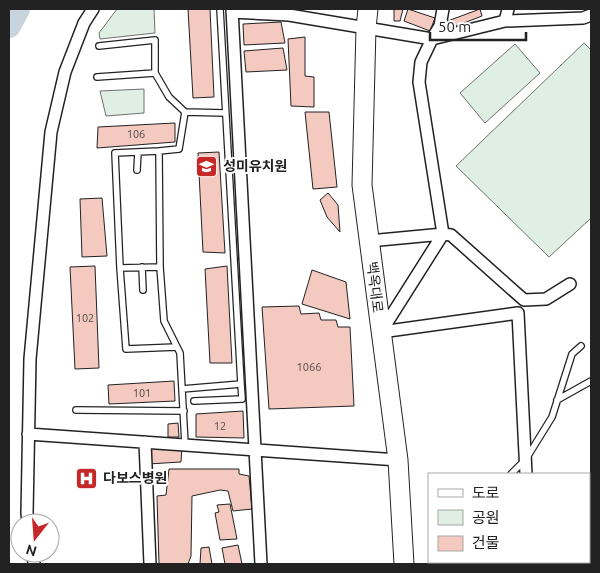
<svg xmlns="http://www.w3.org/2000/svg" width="600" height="573" viewBox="0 0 600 573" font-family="Ubuntu,'Noto Sans KR',sans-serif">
	<rect width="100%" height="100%" fill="#fff"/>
	<path fill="#e0efe3" stroke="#6f6f6f" d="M117,9H154L155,33L100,39L99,33Z
		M584,43L591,50V218L549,257L456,166Z
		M515,44L540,73L485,123L460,93Z
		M144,89V113L106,116L100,91Z
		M591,495V564H564L565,562H589V502Z"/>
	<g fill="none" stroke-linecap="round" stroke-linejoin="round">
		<path stroke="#c7d3dd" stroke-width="24" d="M9,26L18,9"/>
	</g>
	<path fill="#f3c9c0" stroke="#222" d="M188,9H210L214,97L193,98Z
		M394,9H403L400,21H394Z
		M408,9L435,18L430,31L404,21Z
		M480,9L482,16L451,28L448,27L445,22Z
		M281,22L285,43L244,45L243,24Z
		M305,37V76L314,77V107L291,106L288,39Z
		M283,48L287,70L246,72L244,51Z
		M305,112H329L337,187L313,189Z
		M175,123V142L97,148L98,127Z
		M219,152L225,253L203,252L198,153Z
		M328,193L338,205L340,232L327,217L320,200Z
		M102,198L107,256L82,257L80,199Z
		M95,266L99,368L75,369L70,267Z
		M227,266L232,363H210L205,269Z
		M312,270L346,282L350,319L302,304Z
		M299,306L301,314L319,313L321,320H336L338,327H350L354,406L269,409L262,307Z
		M174,381L175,401L109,404L108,385Z
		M243,411L244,438L196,437V414Z
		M178,423L179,437H168V424Z
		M147,445L182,447L181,462L148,464Z
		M169,469H239V474L249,476L252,509L233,511L228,491L220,490L192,496L191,556L188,564H159L157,496L166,495Z
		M230,504L237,539L220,540L215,513L219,512L217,505Z
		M238,545L242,564H225L222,548Z
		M209,547L212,564H200L201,548Z"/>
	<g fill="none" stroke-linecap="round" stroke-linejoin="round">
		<defs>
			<path id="lane" d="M99,46L155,40V73
				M97,77L155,73L169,97L185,112L179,149L159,151
				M185,112L225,113
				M137,170L138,152
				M142,267L143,290
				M160,267L120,268L115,153L159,151L160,267L164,321L180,353L185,444
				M120,268L126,349L177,347
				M182,389L241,384L220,9
				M557,400L591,381
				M194,401L242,399L241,384
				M76,410L184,411
				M511,474L526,459L552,417L572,354L581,346
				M492,564L493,562"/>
			<path id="street" d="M232,9L261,564
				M232,12L289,15L432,39L505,21L508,9
				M505,21L583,18L591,15
				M369,241L443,234L451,235L524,300L546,299L570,284
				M381,332L443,234L419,82L421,62L432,39L440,26L443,9
				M381,332L518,313L526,474
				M28,434L398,460
				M145,442L150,564
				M28,523L27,513L30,359L51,132L65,72L84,23L93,9
				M33,553L34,564
				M528,562L529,564"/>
			<path id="primary" d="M368,9L366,28L362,185L398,460L404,564"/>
		</defs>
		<use href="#lane" stroke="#222" stroke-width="8"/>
		<use href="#street" stroke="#222" stroke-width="14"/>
		<use href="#primary" stroke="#222" stroke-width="21"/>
		<use href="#lane" stroke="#fff" stroke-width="5.5"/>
		<use href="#street" stroke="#fff" stroke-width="11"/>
		<use href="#primary" stroke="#fff" stroke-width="19"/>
	</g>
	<defs>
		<symbol id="school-square" viewBox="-11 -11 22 22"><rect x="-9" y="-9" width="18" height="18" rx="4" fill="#c62828" stroke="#fff"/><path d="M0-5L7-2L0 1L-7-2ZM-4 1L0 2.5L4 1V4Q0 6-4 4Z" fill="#fff"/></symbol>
		<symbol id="hospital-square" viewBox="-11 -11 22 22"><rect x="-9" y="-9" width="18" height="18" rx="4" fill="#c62828" stroke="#fff"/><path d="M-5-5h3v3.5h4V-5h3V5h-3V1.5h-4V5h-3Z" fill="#fff"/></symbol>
	</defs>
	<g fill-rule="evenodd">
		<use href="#school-square" x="194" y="154" width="25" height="25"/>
		<use href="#hospital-square" x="74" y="466" width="25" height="25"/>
	</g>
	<g text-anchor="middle" stroke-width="4" stroke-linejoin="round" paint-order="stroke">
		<g font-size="11" fill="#564c4a">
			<text x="136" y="138">106</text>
			<text x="85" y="322">102</text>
			<text x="309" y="371">1066</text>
			<text x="142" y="397">101</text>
			<text x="220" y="430">12</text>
		</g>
		<g font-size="14" font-weight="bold" fill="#222" stroke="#fff" text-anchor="start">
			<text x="223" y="171">성미유치원</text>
			<text x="103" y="483">다보스병원</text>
		</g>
		<g font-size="14" fill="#222" stroke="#fff">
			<text transform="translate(375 287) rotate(83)" y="5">백옥대로</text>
		</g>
	</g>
	<rect width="600" height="573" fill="none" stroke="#222222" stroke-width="20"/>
	<rect x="428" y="473" width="162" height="90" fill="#ffffff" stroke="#a7a7a7"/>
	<rect x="438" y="489" width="25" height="8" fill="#ffffff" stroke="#a7a7a7"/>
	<text x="472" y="498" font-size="15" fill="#222222">도로</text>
	<rect x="438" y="510" width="25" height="15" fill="#e0efe3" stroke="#a7a7a7"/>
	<text x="472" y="523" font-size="15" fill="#222222">공원</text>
	<rect x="438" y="536" width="25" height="15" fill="#f3c9c0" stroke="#a7a7a7"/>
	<text x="472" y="548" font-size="15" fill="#222222">건물</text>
	<g transform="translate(35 538) rotate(197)"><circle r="24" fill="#ffffff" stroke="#a7a7a7"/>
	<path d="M0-4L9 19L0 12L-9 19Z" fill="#c62828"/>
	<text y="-8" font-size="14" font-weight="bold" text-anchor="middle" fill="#222222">N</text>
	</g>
	<path d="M430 32v8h96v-8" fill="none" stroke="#222222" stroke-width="2.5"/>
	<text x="438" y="32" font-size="15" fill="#222222" stroke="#ffffff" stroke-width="4" paint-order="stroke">50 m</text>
</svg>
